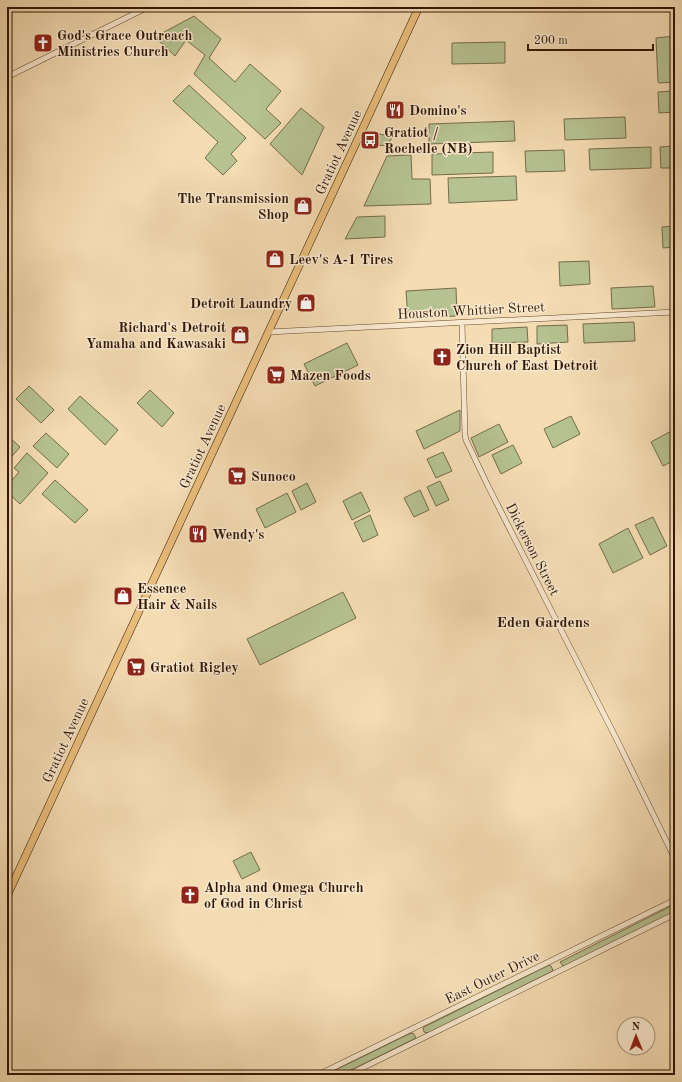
<svg xmlns="http://www.w3.org/2000/svg" width="682" height="1082" viewBox="0 0 682 1082" font-family="'Old Standard TT',serif">
	<rect width="100%" height="100%" fill="#f5dcb3"/>
	<filter id="stains"><feTurbulence type="fractalNoise" baseFrequency=".005" numOctaves="4"/><feColorMatrix values="0 0 0 0 .2 0 0 0 0 .09 0 0 0 0 .02 0 0 0 .5 -.17"/></filter>
	<radialGradient id="worn" r=".72"><stop offset=".6" stop-color="#630" stop-opacity="0"/><stop offset="1" stop-color="#630" stop-opacity=".3"/></radialGradient>
	<path fill="#b6c291" stroke="#746c4a" d="M194,16L221,39L209,58L235,82L250,64L281,91L266,109L281,123L265,139L194,74L205,55L186,40L175,56L155,37Z
		M675,36V82L659,83L658,82L656,38Z
		M505,42V63L452,64V43Z
		M189,85L246,138L231,154L237,161L223,175L205,158L218,142L173,101Z
		M675,91V112L659,113L658,92Z
		M301,108L324,127L302,175L270,144Z
		M625,117L626,138L565,140L564,119Z
		M514,121L515,141L429,144V124Z
		M376,133L392,137L388,145L370,146Z
		M675,146V168H661L660,147Z
		M651,147V168L590,170L589,149Z
		M564,150L565,171L526,172L525,151Z
		M493,152V173L432,175V154Z
		M411,155L412,179H430L431,204L364,206L387,156Z
		M516,176L517,200L449,203L448,178Z
		M385,216V237L345,239L357,217Z
		M675,226V247L663,248L662,227Z
		M589,261L590,284L560,286L559,262Z
		M653,286L655,307L612,309L611,288Z
		M456,288L457,316L408,318L406,291Z
		M634,322L635,341L584,343L583,324Z
		M567,325L568,342L537,344V326Z
		M527,327L528,342L492,343V329Z
		M347,343L358,365L315,386L304,364Z
		M29,386L54,410L41,423L16,399Z
		M150,390L174,413L162,427L137,403Z
		M80,396L118,430L105,445L68,409Z
		M460,410V431L424,449L416,431Z
		M571,416L580,434L553,448L544,429Z
		M499,424L508,442L479,457L471,438Z
		M675,429V460L663,466L651,442Z
		M46,433L69,454L57,468L33,446Z
		M7,435L20,447L7,462Z
		M513,445L522,463L501,474L492,455Z
		M443,452L452,471L436,478L427,459Z
		M27,453L48,473L20,504L7,492V486L19,472L14,468Z
		M55,480L88,510L75,523L42,494Z
		M440,481L449,500L436,506L427,487Z
		M307,483L316,502L301,510L292,491Z
		M420,490L429,510L414,517L404,498Z
		M361,492L370,511L352,520L343,501Z
		M287,493L296,512L265,528L256,509Z
		M370,515L378,535L363,542L354,523Z
		M653,517L667,546L650,555L635,525Z
		M628,528L643,558L613,573L599,544Z
		M343,592L356,618L260,665L247,639Z
		M251,852L260,870L242,879L233,861Z
		M675,904V912L565,966H563L560,962Z
		M549,965L551,966L553,970L551,972L428,1033L424,1032L423,1028L424,1027Z
		M413,1033L416,1038L414,1039L341,1075H325L409,1034Z"/>
	<g fill="none" stroke-linecap="round" stroke-linejoin="round">
		<defs>
			<path id="minor" d="M7,77L148,7
				M462,323L465,435L466,440L488,486L618,742L675,859
				M268,332L675,312
				M318,1075L675,900
				M348,1075L675,914"/>
			<path id="major" d="M7,896L419,7"/>
		</defs>
		<use href="#minor" stroke="#634830" stroke-width="6"/>
		<use href="#major" stroke="#321604" stroke-width="8"/>
		<use href="#minor" stroke="#f8e8ce" stroke-width="5"/>
		<use href="#major" stroke="#eabe7a" stroke-width="7"/>
	</g>
	<defs>
		<symbol id="church-square" viewBox="-11 -11 22 22"><rect x="-9" y="-9" width="18" height="18" rx="4" fill="#8f2418" stroke="#f8e8ce"/><path d="M-1.2-6h2.4v3.5h3.3v2.4h-3.3V6h-2.4V-.1h-3.3v-2.4h3.3Z" fill="#fff"/></symbol>
		<symbol id="restaurant-square" viewBox="-11 -11 22 22"><rect x="-9" y="-9" width="18" height="18" rx="4" fill="#8f2418" stroke="#f8e8ce"/><path d="M-5-6h1v4h1v-4h1v4h1v-4h1v5L-1.5 .5V6h-2V.5L-5-1ZM5-6V6H3V1.5H1.5Q1.5-4 5-6Z" fill="#fff"/></symbol>
		<symbol id="bus-square" viewBox="-11 -11 22 22"><rect x="-9" y="-9" width="18" height="18" rx="4" fill="#8f2418" stroke="#f8e8ce"/><path d="M-5-6H5V4H4V6H2V4H-2V6H-4V4H-5ZM-3.5-4V0h7V-4ZM-3.5 1.2v1.5H-2V1.2ZM2 1.2v1.5H3.5V1.2Z" fill="#fff"/></symbol>
		<symbol id="shop-square" viewBox="-11 -11 22 22"><rect x="-9" y="-9" width="18" height="18" rx="4" fill="#8f2418" stroke="#f8e8ce"/><path d="M-5-2.5h2.3a2.7 3.5 0 0 1 5.4 0H5L5.5 6h-11ZM-1.5-2.5h3a1.5 2.3 0 0 0-3 0Z" fill="#fff"/></symbol>
		<symbol id="supermarket-square" viewBox="-11 -11 22 22"><rect x="-9" y="-9" width="18" height="18" rx="4" fill="#8f2418" stroke="#f8e8ce"/><path d="M-6-5.5h2.5l.6 2H6L4.5 2H-2.5L-4.4-4H-6ZM-1.5 3.2a1.3 1.3 0 1 0 .1 0ZM3 3.2a1.3 1.3 0 1 0 .1 0Z" fill="#fff"/></symbol>
	</defs>
	<g fill-rule="evenodd">
		<use href="#church-square" x="32" y="32" width="22" height="22"/>
		<use href="#restaurant-square" x="384" y="99" width="22" height="22"/>
		<use href="#bus-square" x="359" y="129" width="22" height="22"/>
		<use href="#shop-square" x="292" y="195" width="22" height="22"/>
		<use href="#shop-square" x="264" y="248" width="22" height="22"/>
		<use href="#shop-square" x="295" y="292" width="22" height="22"/>
		<use href="#shop-square" x="229" y="324" width="22" height="22"/>
		<use href="#church-square" x="431" y="346" width="22" height="22"/>
		<use href="#supermarket-square" x="265" y="364" width="22" height="22"/>
		<use href="#supermarket-square" x="226" y="465" width="22" height="22"/>
		<use href="#restaurant-square" x="187" y="523" width="22" height="22"/>
		<use href="#shop-square" x="112" y="585" width="22" height="22"/>
		<use href="#supermarket-square" x="125" y="656" width="22" height="22"/>
		<use href="#church-square" x="179" y="884" width="22" height="22"/>
	</g>
	<g text-anchor="middle" stroke-width="3" stroke-linejoin="round" paint-order="stroke">
		<g font-size="14" font-weight="bold" fill="#321604" stroke="#f8e8ce" text-anchor="start">
			<text x="57" y="40">God's Grace Outreach<tspan x="57" dy="16">Ministries Church</tspan></text>
			<text x="409" y="115">Domino's</text>
			<text x="384" y="137">Gratiot /<tspan x="384" dy="16">Rochelle (NB)</tspan></text>
			<text x="289" y="203" text-anchor="end">The Transmission<tspan x="289" dy="16">Shop</tspan></text>
			<text x="289" y="264">Leev's A-1 Tires</text>
			<text x="292" y="308" text-anchor="end">Detroit Laundry</text>
			<text x="226" y="332" text-anchor="end">Richard's Detroit<tspan x="226" dy="16">Yamaha and Kawasaki</tspan></text>
			<text x="456" y="354">Zion Hill Baptist<tspan x="456" dy="16">Church of East Detroit</tspan></text>
			<text x="290" y="380">Mazen Foods</text>
			<text x="251" y="481">Sunoco</text>
			<text x="212" y="539">Wendy's</text>
			<text x="137" y="593">Essence<tspan x="137" dy="16">Hair &amp; Nails</tspan></text>
			<text x="150" y="672">Gratiot Rigley</text>
			<text x="204" y="892">Alpha and Omega Church<tspan x="204" dy="16">of God in Christ</tspan></text>
		</g>
		<g font-size="14" fill="#321604" stroke="#f8e8ce">
			<text transform="translate(338 152) rotate(-65)" y="5">Gratiot Avenue</text>
			<text transform="translate(471 310) rotate(-3)" y="5">Houston Whittier Street</text>
			<text transform="translate(202 446) rotate(-65)" y="5">Gratiot Avenue</text>
			<text transform="translate(533 549) rotate(63)" y="5">Dickerson Street</text>
			<text transform="translate(65 740) rotate(-65)" y="5">Gratiot Avenue</text>
			<text transform="translate(492 977) rotate(-26)" y="5">East Outer Drive</text>
		</g>
		<g font-size="15" font-weight="bold" fill="#321604" stroke="#f8e8ce">
			<text x="543" y="627">Eden Gardens</text>
		</g>
	</g>
	<rect width="682" height="1082" fill="none" stroke="#f5dcb3" stroke-width="24"/>
	<rect x="8" y="8" width="666" height="1066" fill="none" stroke="#321604" stroke-width="2"/>
	<rect x="12" y="12" width="658" height="1058" fill="none" stroke="#321604"/>
	<g transform="translate(636 1036) rotate(359)"><circle r="19" fill="#f8e8ce" stroke="#a9947d"/>
	<path d="M0-3L7 15L0 10L-7 15Z" fill="#8f2418"/>
	<text y="-6" font-size="11" font-weight="bold" text-anchor="middle" fill="#321604">N</text>
	</g>
	<path d="M528 44v6h125v-6" fill="none" stroke="#321604" stroke-width="2"/>
	<text x="534" y="44" font-size="12" fill="#321604" stroke="#f8e8ce" stroke-width="3" paint-order="stroke">200 m</text>
	<rect width="100%" height="100%" filter="url(#stains)"/>
	<rect width="100%" height="100%" fill="url(#worn)"/>
</svg>
